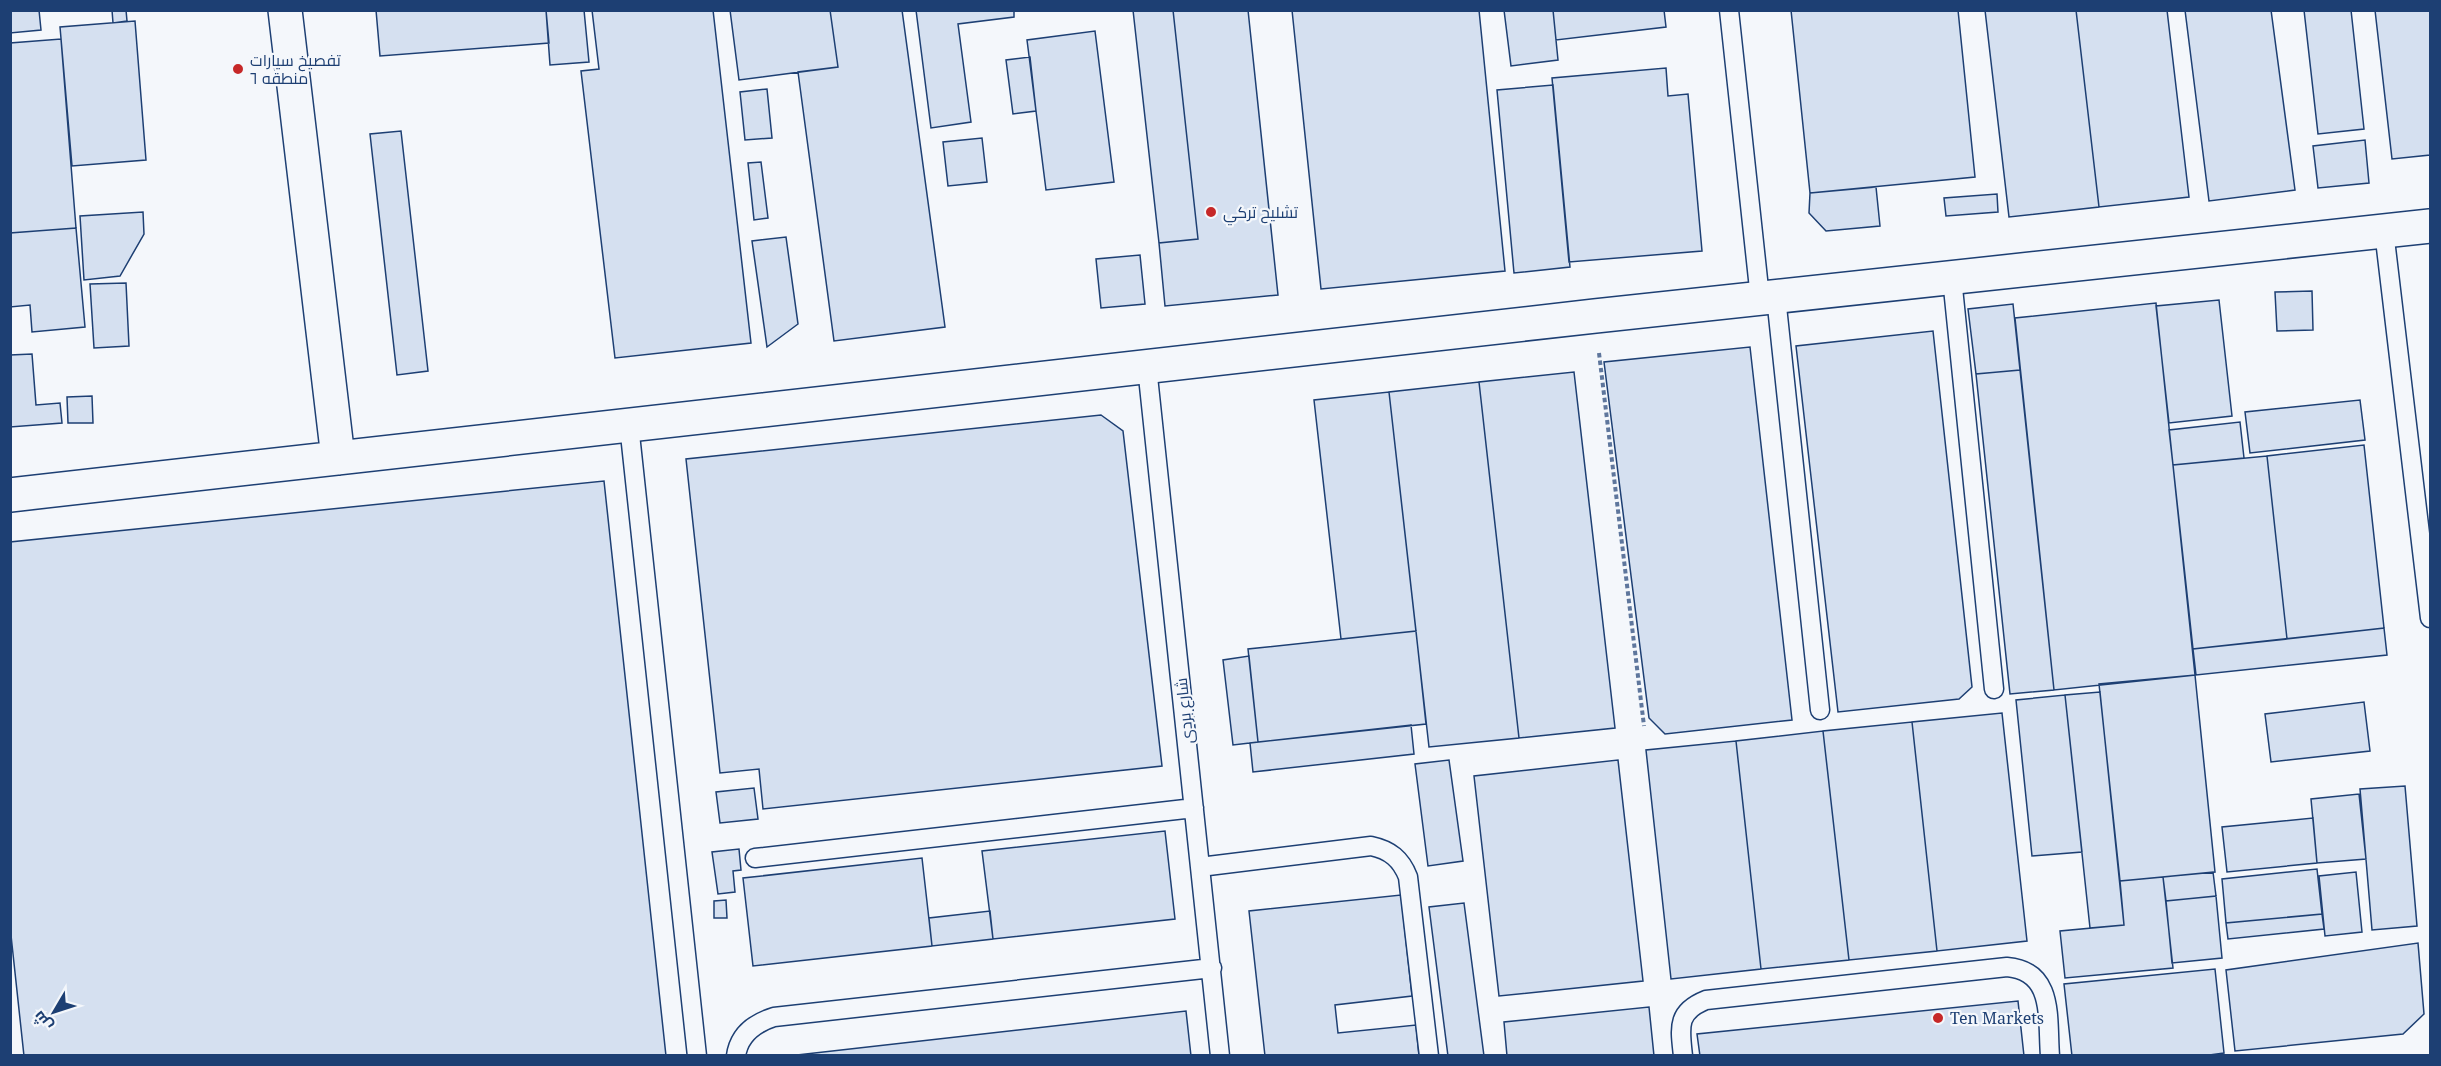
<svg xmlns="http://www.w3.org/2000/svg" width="2441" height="1066" viewBox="0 0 2441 1066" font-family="'Noto Serif',Cairo,serif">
	<rect width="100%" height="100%" fill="#f4f7fb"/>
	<path fill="#d5e0f0" stroke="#1d3f73" stroke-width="1.5" d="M10,10H39L41,30L10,33Z
		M112,10H126L127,21L113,23Z
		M376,10H546L549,43L380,56Z
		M546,10H584L589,62L550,65Z
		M592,10H713L751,343L615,358L581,71L599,69Z
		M730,10H830L838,67L739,80Z
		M830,10H902L945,327L834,341L798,72L838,67Z
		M916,10H1014V17L958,24L971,122L931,128Z
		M1133,10H1173L1198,239L1159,243Z
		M1173,10H1248L1278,295L1165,306L1159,243L1198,239Z
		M1292,10H1479L1505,271L1321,289Z
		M1504,10H1553L1558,60L1511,66Z
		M1553,10H1664L1666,27L1556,40Z
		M1791,10H1958L1975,177L1810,193Z
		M1985,10H2076L2099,207L2009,217Z
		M2076,10H2167L2189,197L2099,207Z
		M2185,10H2271L2295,190L2209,201Z
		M2304,10H2351L2364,129L2318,134Z
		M2375,10H2430V155L2392,159Z
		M135,21L146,160L72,166L60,27Z
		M1095,31L1114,182L1046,190L1027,40Z
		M61,39L76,228L10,233V43Z
		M1030,57L1036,111L1013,114L1006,60Z
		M1666,68L1668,96L1688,94L1702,251L1569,262L1552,78Z
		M1553,85L1570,267L1514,273L1497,90Z
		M767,89L772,138L745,140L740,92Z
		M401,131L428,371L397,375L370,134Z
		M982,138L987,182L948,186L943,142Z
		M2365,140L2369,183L2318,188L2313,146Z
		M761,162L768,218L754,220L748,163Z
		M1876,187L1880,226L1826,231L1809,213L1810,193Z
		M1997,194L1998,212L1946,216L1944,198Z
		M143,212L144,234L120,276L84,280L80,216Z
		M76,228L85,327L32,332L30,305L10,307V233Z
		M786,237L798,324L767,347L752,241Z
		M1140,255L1145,304L1101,308L1096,259Z
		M126,283L129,346L94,348L90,284Z
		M2312,291L2313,330L2277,331L2275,292Z
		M2219,300L2232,416L2169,423L2156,306Z
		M2156,303L2195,675L2054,690L2015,318Z
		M2013,304L2020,370L1976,374L1968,309Z
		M1933,331L1972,687L1959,699L1838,712L1796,346Z
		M1750,347L1792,720L1665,734L1649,718L1604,362Z
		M32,354L36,405L60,403L62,423L10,427V355Z
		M2020,370L2054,690L2010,694L1976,374Z
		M1574,372L1615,728L1519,738L1479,382Z
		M1479,382L1519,738L1429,747L1389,392Z
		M1389,392L1416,631L1341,639L1314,400Z
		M92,396L93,423H68L67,397Z
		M2360,400L2365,440L2250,453L2245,412Z
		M1101,415L1123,431L1162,766L763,809L759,769L720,773L686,459Z
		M2240,422L2244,458L2173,465L2169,430Z
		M2364,445L2384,628L2287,639L2267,456Z
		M2267,456L2287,639L2193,649L2173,465Z
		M604,481L666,1056H24L10,926V542Z
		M2384,628L2387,655L2196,675L2193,649Z
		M1416,631L1426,724L1258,742L1248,649Z
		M1249,656L1258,742L1233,745L1223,660Z
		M2195,675L2215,872L2120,881L2099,684Z
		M2100,692L2124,925L2090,928L2065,695Z
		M2065,695L2082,852L2032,856L2016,700Z
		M2364,702L2370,751L2271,762L2265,714Z
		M2002,713L2027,941L1937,951L1912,722Z
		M1912,722L1937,951L1849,960L1823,731Z
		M1411,725L1414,754L1253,772L1250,743Z
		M1823,731L1849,960L1761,969L1736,741Z
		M1736,741L1761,969L1671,979L1646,750Z
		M1449,760L1463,861L1428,866L1415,764Z
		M1618,760L1643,981L1499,996L1474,776Z
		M2405,786L2417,926L2372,930L2360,789Z
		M754,788L758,819L720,823L716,792Z
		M2359,794L2366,859L2317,863L2311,799Z
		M2313,818L2317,863L2227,872L2222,827Z
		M1165,831L1175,919L993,939L982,851Z
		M739,849L741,870L733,871L735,892L718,894L712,852Z
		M922,858L932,946L753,966L743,878Z
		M2317,869L2322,914L2226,923L2222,879Z
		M2213,872L2216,896L2166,901L2163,877Z
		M2356,872L2362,932L2325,936L2319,876Z
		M2163,877L2173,968L2065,978L2060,931L2124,925L2120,881Z
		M1401,895L1412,996L1335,1005L1338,1033L1416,1025L1419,1056H1265L1249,911Z
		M2216,896L2222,958L2172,963L2166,901Z
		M726,900L727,918H714V901Z
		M1464,903L1484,1056H1448L1429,907Z
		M990,911L993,939L932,946L929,918Z
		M2322,914L2324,929L2228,939L2226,923Z
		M2418,943L2424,1014L2403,1034L2235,1051L2226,970Z
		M2215,969L2224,1053L2202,1056H2072L2064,984Z
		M2018,1001L2024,1056H1700L1697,1034Z
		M1649,1007L1654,1056H1507L1504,1022Z
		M1186,1011L1191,1056H788Z"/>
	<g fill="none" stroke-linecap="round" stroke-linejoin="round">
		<defs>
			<path id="lane" d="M1729,10L1760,298
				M2384,231L2430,618
				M1952,278L1994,689
				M1776,297L1820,710
				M1147,367L1220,1056
				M629,425L697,1056
				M755,858L1194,808
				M1200,867L1371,846C1390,850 1401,859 1408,877L1429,1056
				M736,1056C739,1034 755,1023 774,1017L1212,968
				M1683,1056C1680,1028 1676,1012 1706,1000L2007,967C2055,971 2047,1019 2050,1056"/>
			<path id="street" d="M285,10L338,458
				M10,495L1595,316L2430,226"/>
		</defs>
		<use href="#lane" stroke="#1d3f73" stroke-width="21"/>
		<use href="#street" stroke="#1d3f73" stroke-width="36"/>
		<path stroke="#5e769c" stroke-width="4" stroke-dasharray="4.5 3" stroke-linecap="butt" d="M1599,353L1644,726"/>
		<use href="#lane" stroke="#f4f7fb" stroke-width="18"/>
		<use href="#street" stroke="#f4f7fb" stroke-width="33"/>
	</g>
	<g fill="#c62828" stroke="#f4f7fb" stroke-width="2">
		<circle cx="238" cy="69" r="6"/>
		<circle cx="1211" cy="212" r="6"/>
		<circle cx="1938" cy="1018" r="6"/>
	</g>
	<g text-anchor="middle" stroke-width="4.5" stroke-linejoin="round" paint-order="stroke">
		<g font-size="16" fill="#1d3f73" stroke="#f4f7fb" text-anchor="start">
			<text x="250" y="66">تفصيخ سيارات<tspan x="250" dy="18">منطقه ٦</tspan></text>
			<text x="1223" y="218">تشليح تركي</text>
			<text x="1950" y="1024">Ten Markets</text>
		</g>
		<g font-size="16" fill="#1d3f73" stroke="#f4f7fb">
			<text transform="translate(1184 711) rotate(-96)" y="6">شارع بردى</text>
		</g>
	</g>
	<rect width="2441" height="1066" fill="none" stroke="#1d3f73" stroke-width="24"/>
	<g transform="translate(54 1012) rotate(231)" stroke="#f4f7fb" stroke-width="4.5" paint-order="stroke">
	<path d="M0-4.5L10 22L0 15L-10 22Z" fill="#1d3f73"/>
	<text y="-9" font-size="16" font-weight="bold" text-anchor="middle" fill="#1d3f73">ش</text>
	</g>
</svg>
